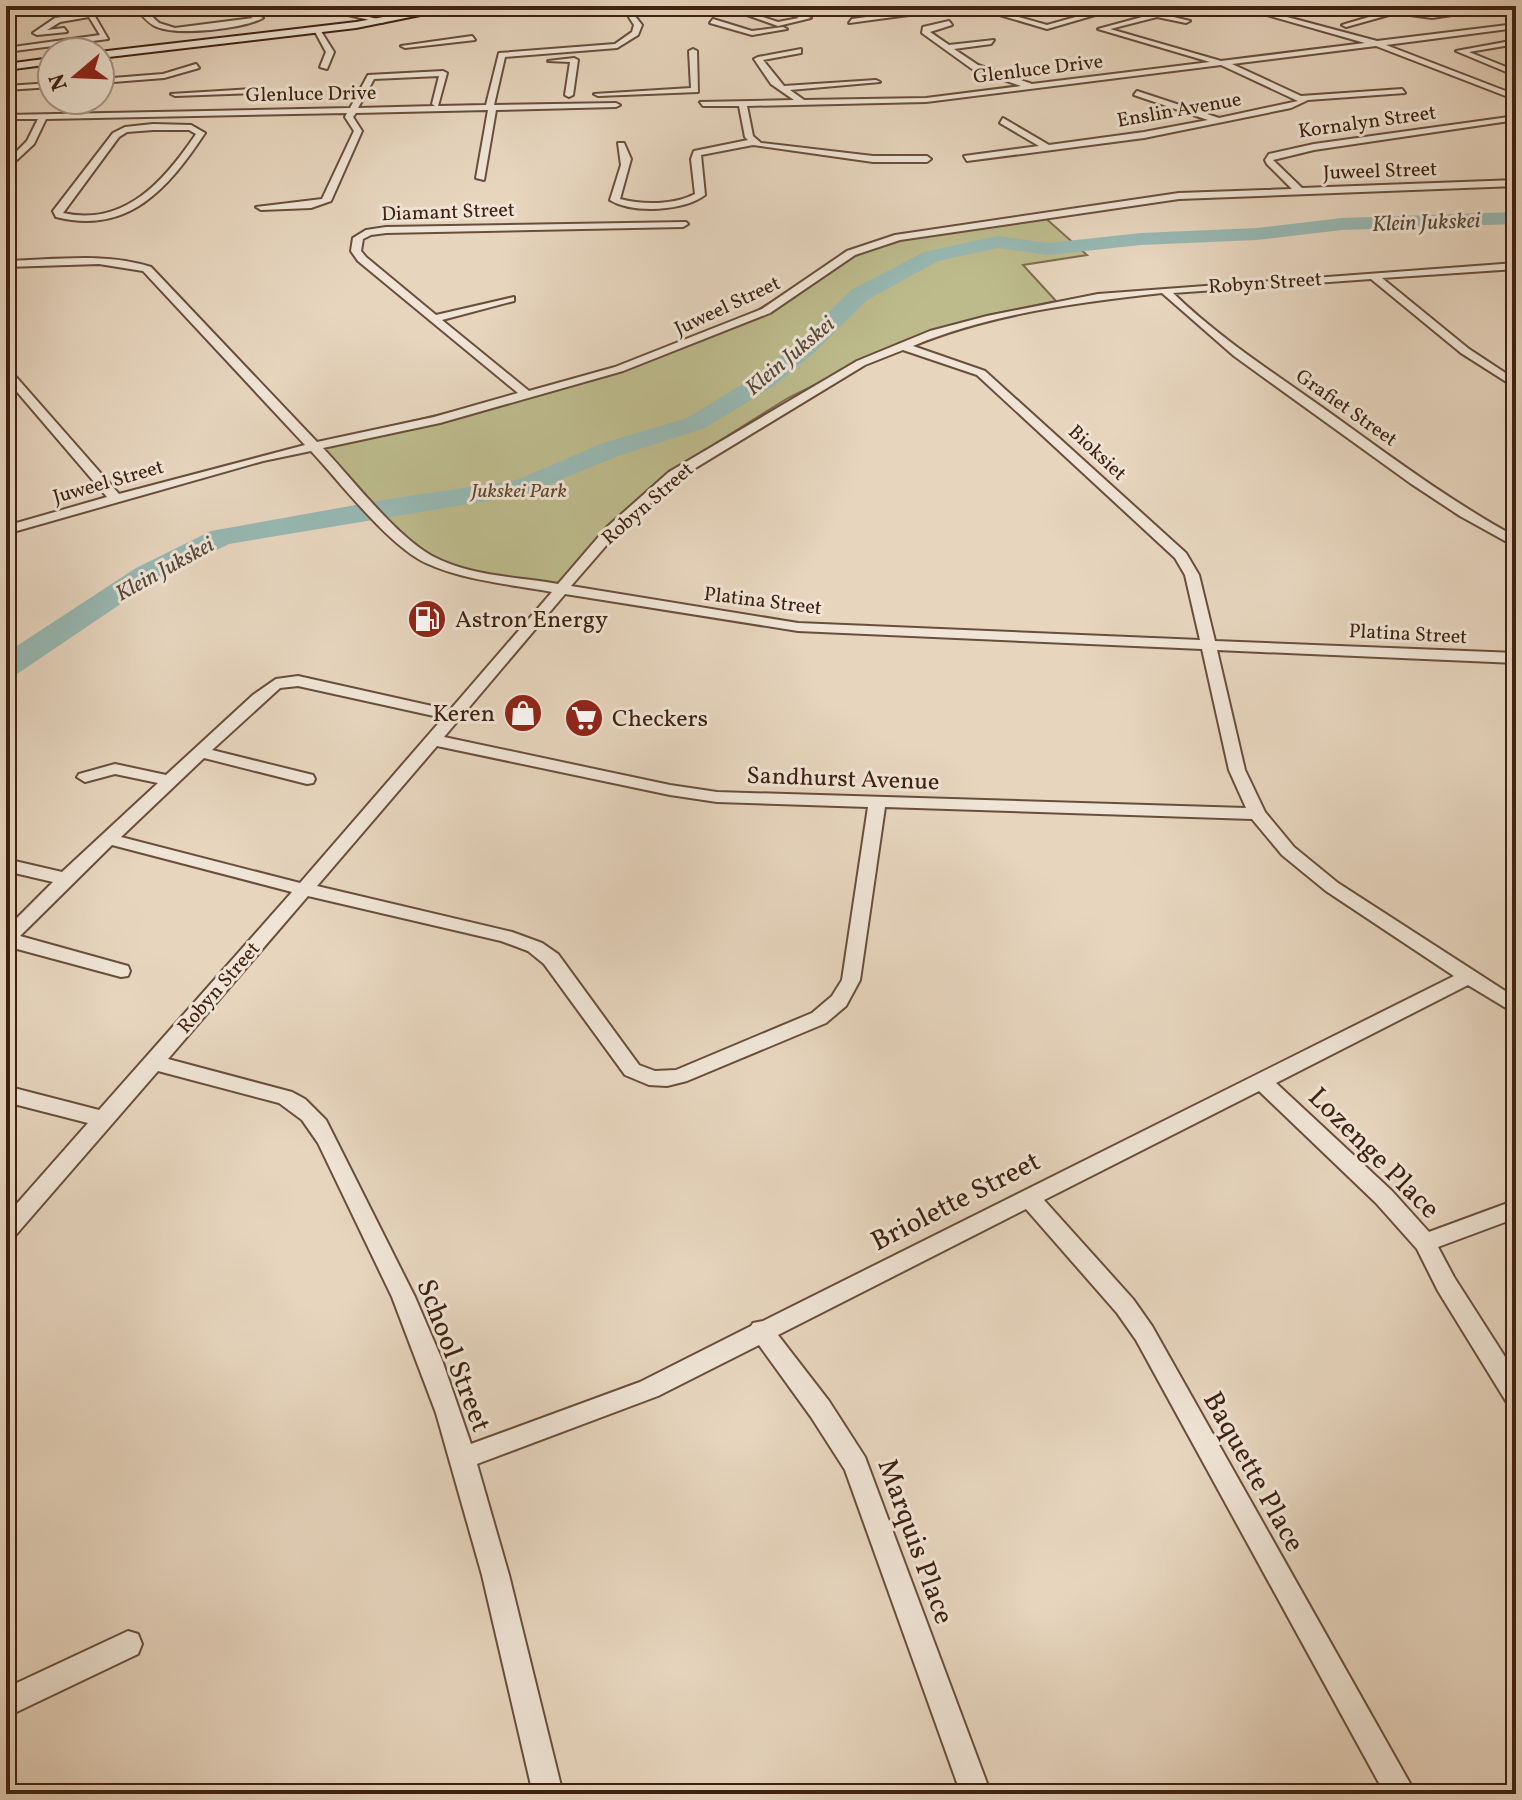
<svg xmlns="http://www.w3.org/2000/svg" width="1522" height="1800" viewBox="0 0 1522 1800" font-family="Vollkorn,serif">
	<rect width="100%" height="100%" fill="#e7d5be"/>
	<filter id="stains"><feTurbulence type="fractalNoise" baseFrequency=".0025" numOctaves="4"/><feColorMatrix values="0 0 0 0 .2 0 0 0 0 .09 0 0 0 0 .02 0 0 0 .5 -.17"/></filter>
	<radialGradient id="worn" r=".72"><stop offset=".6" stop-color="#630" stop-opacity="0"/><stop offset="1" stop-color="#630" stop-opacity=".3"/></radialGradient>
	<path fill="#bdbb8c" stroke="#7e6e4e" stroke-width="2" d="M1042,215L1087,255L1023,265L1056,301L988,315L899,343L788,398L681,465L615,520L554,588L474,575L426,560L313,444L526,394L637,362L734,324L839,261L900,236Z"/>
	<g fill="none" stroke-linecap="round" stroke-linejoin="round">
		<path fill="#97b8b3" fill-rule="evenodd" d="M1516,212V224L1342,230L1257,240L1141,245L1048,255L998,248L938,261L867,300L816,351L774,386L705,428L618,456L523,495L229,544L156,580L17,674L6,677V653L136,568L211,531L389,499L517,480L600,444L687,418L756,376L800,341L851,290L924,252L998,236L1048,243L1141,233L1257,228L1342,218Z"/>
		<defs>
			<path id="street" d="M83,6H89L108,39L6,52V48L100,35L89,17L60,22L47,30L64,28L67,32L37,35L33,33L55,18L87,13Z
				M134,6H141L159,23L175,28L253,18L228,6H237L263,18C243,29 178,36 157,27C148,24 140,13 134,6Z
				M310,6H323L386,21L382,23Z
				M513,6H523L507,12L504,10Z
				M597,6L631,11L642,25L638,35L617,48L505,57L494,105L616,103L620,105L616,107L496,110L484,180L476,178L488,110L356,113L353,117L362,131L331,201L311,208L261,210L256,207L322,199L354,131L345,117L347,113L46,119L34,144L6,170V162L27,141L38,119H6V115L350,108L368,75L443,71L447,73L438,106L486,105L499,53L615,44L632,32L634,25L627,14ZM439,76L432,104L435,106L358,108L374,79Z
				M770,6H780L811,18L778,26L730,9L735,8L778,22L799,18Z
				M857,6H867L890,14L927,10L931,12L849,23L852,19L881,15Z
				M969,6H980L1047,25L1115,6H1126L1047,29Z
				M1235,6H1246L1377,41L1516,24V28L1386,45L1516,95V100L1376,46L1232,64L1301,96L1402,89L1405,93L1308,100L1291,108L1144,138L967,161L964,156L1039,146L1000,123L1003,118L1049,145L1144,132L1208,120L1134,95L1137,91L1219,118L1298,101L1221,65L926,102L747,106L753,136L761,143L873,156H927L931,159L927,162H873L753,145L701,155L705,195C684,211 633,214 610,200L621,165L618,143H624L631,159L620,199C643,205 674,205 695,194L691,159L694,151L748,140L745,137L739,106H703L700,102L794,100L771,84L754,59L758,57L801,49V53L763,60L784,86L876,80L880,82L790,90L804,100L926,98L1021,86L972,69L922,33L923,27L949,21L952,25L930,32L949,45L994,40L991,44L954,49L978,65L1032,84L1210,62L1098,29L1157,13L1190,21L1186,23L1157,17L1110,29L1221,61L1365,43Z
				M1484,6L1516,11V15L1491,9L1432,18L1396,13L1346,27L1342,25L1396,9L1432,14Z
				M713,19L752,31L783,27L787,29L752,35L710,23Z
				M313,28H319L334,52L327,69L320,67L326,52Z
				M472,36L475,40L405,48L401,46Z
				M1516,40V44L1469,52L1516,71V76L1456,51Z
				M693,49L697,51L698,92L598,96L594,94L691,88L689,51Z
				M574,58L578,60L573,95L569,97L565,95L570,62L548,61Z
				M196,64L199,68L164,78L100,83V79L163,74Z
				M52,83V87L6,90V86Z
				M253,89L256,93L175,96L171,94Z
				M1516,116V120L1314,150L1273,160L1302,188L1516,180V186L1179,199L900,240L855,255L770,313L623,371L440,423L323,448C353,480 395,535 432,556C469,576 518,577 558,584L607,527L669,472L857,361L930,331L987,316L1098,294L1516,263V269L1382,278L1469,349L1516,380V388L1461,353L1371,279L1173,293C1218,337 1271,371 1323,408C1386,453 1448,500 1516,537V547L1460,516L1410,483L1234,356L1162,293C1079,302 990,314 913,346L985,371L1186,553L1199,575L1215,641L1516,653V663L1217,650L1245,770L1265,812L1294,847L1338,883L1516,998V1014L1468,985L1276,1083L1392,1191L1429,1232L1516,1200V1218L1438,1247L1454,1277L1516,1374V1406L1507,1403L1438,1291L1417,1249L1376,1203L1259,1091L1044,1200L1133,1299L1152,1326L1416,1794H1385L1136,1340L1117,1313L1026,1209L778,1335L829,1401L865,1457L991,1794H961L845,1470L811,1417L759,1345L658,1396L477,1464L509,1575L563,1794H533L482,1575L436,1413L392,1297L318,1143L302,1120L279,1103L158,1071L14,1237L6,1240V1216L88,1123L6,1102V1086L99,1110L292,892L112,845L20,936L128,966L130,971L128,976L121,977L6,946V929L53,882L6,871V859L62,872L158,783L115,774L85,782L77,777L79,774L115,764L166,775L253,695L276,679L298,676L450,710L552,592C510,584 465,581 426,563C389,546 340,482 311,451L263,461L6,534V526L107,497L6,379V369L10,370L119,494L305,445L143,271L99,264L6,267V261C54,260 104,252 151,267L317,442L434,417L518,393L358,261L351,251L353,238L366,230L386,227L686,222L688,224L683,227L386,233L371,235L363,239L361,251L366,257L436,315L514,297V301L442,320L529,391L615,367L762,309L847,251L895,235L1179,193L1292,189L1267,164L1265,160L1269,154L1314,144ZM903,350L977,375L1175,558L1185,575L1200,640L798,623L571,586L617,533L679,478L865,365ZM565,594L798,631L1202,649L1229,770L1246,808L717,792L670,785L444,737ZM298,686L443,718L300,883L121,837L204,758L307,784L313,783L315,779L313,775L212,750L280,688ZM437,746L670,795L717,802L868,807L842,980L832,996L812,1013L676,1070L655,1071L639,1065L558,954L542,943L512,932L317,886ZM885,807L1252,819L1282,855L1326,891L1454,976L763,1321L753,1323L751,1326L640,1382L471,1444L442,1360L415,1297L326,1120L305,1099L292,1092L168,1059L308,896L501,941L528,951L544,964L625,1075L649,1085L667,1086L687,1081L826,1023L846,1006L860,980Z
				M153,124L191,125L205,133C168,189 128,235 56,217L53,211L113,133L125,127ZM153,130H189L196,134C165,180 125,227 63,213L119,137L127,132Z
				M128,1631L138,1634L142,1644L138,1654L6,1717V1688Z"/>
			<path id="secondary" d="M443,6H465L356,28L100,58L99,52L356,22Z
				M52,58V64L6,70V64Z"/>
		</defs>
		<use href="#street" stroke="#694e3c" stroke-width="4"/>
		<use href="#secondary" stroke="#3f2110" stroke-width="4"/>
		<use href="#street" fill="#efe4d5" fill-rule="evenodd"/>
		<use href="#secondary" fill="#efe4d5" fill-rule="evenodd"/>
	</g>
	<defs>
		<symbol id="fuel-disc" viewBox="-11 -11 22 22"><circle r="9.5" fill="#8f2418" stroke="#efe4d5"/><path d="M-5.5-6h7V0h2V4h1.3V-2.5L3-4.5l.8-.8L6-3V5H2.5V1h-1V6h-7ZM-4.2-4.7v3.2H.2V-4.7Z" fill="#fff"/></symbol>
		<symbol id="shop-disc" viewBox="-11 -11 22 22"><circle r="9.5" fill="#8f2418" stroke="#efe4d5"/><path d="M-5-2.5h2.3a2.7 3.5 0 0 1 5.4 0H5L5.5 6h-11ZM-1.5-2.5h3a1.5 2.3 0 0 0-3 0Z" fill="#fff"/></symbol>
		<symbol id="supermarket-disc" viewBox="-11 -11 22 22"><circle r="9.5" fill="#8f2418" stroke="#efe4d5"/><path d="M-6-5.5h2.5l.6 2H6L4.5 2H-2.5L-4.4-4H-6ZM-1.5 3.2a1.3 1.3 0 1 0 .1 0ZM3 3.2a1.3 1.3 0 1 0 .1 0Z" fill="#fff"/></symbol>
	</defs>
	<g fill-rule="evenodd">
		<use href="#fuel-disc" x="405" y="597" width="44" height="44"/>
		<use href="#shop-disc" x="501" y="691" width="44" height="44"/>
		<use href="#supermarket-disc" x="562" y="696" width="44" height="44"/>
	</g>
	<g text-anchor="middle" stroke-width="6" stroke-linejoin="round" paint-order="stroke">
		<g font-size="20" fill="#3f2110" stroke="#efe4d5">
			<text transform="translate(1038 68) rotate(-7)" y="7">Glenluce Drive</text>
			<text transform="translate(311 93) rotate(-1)" y="7">Glenluce Drive</text>
			<text transform="translate(1179 109) rotate(-10)" y="7">Enslin Avenue</text>
			<text transform="translate(1367 121) rotate(-8)" y="7">Kornalyn Street</text>
			<text transform="translate(1380 170) rotate(-2)" y="7">Juweel Street</text>
			<text transform="translate(448 211) rotate(-2)" y="7">Diamant Street</text>
			<text transform="translate(1265 282) rotate(-4)" y="7">Robyn Street</text>
			<text transform="translate(727 305) rotate(-25)" y="7">Juweel Street</text>
			<text transform="translate(1347 407) rotate(35)" y="7">Grafiet Street</text>
			<text transform="translate(1098 452) rotate(43)" y="7">Bioksiet</text>
			<text transform="translate(108 481) rotate(-16)" y="7">Juweel Street</text>
			<text transform="translate(647 503) rotate(-41)" y="7">Robyn Street</text>
			<text transform="translate(763 600) rotate(7)" y="7">Platina Street</text>
			<text transform="translate(1408 633) rotate(3)" y="7">Platina Street</text>
			<text transform="translate(218 987) rotate(-49)" y="7">Robyn Street</text>
		</g>
		<g font-size="20" font-style="italic" fill="#5e482f" stroke="#efe4d5">
			<text x="519" y="497">Jukskei Park</text>
		</g>
		<g font-size="22" font-style="italic" fill="#554739" stroke="#efe4d5">
			<text transform="translate(1426 221) rotate(-2)" y="8">Klein Jukskei</text>
			<text transform="translate(789 355) rotate(-40)" y="8">Klein Jukskei</text>
			<text transform="translate(164 568) rotate(-29)" y="8">Klein Jukskei</text>
		</g>
		<g font-size="24" fill="#3f2110" stroke="#efe4d5" text-anchor="start">
			<text x="455" y="627">Astron Energy</text>
			<text x="495" y="721" text-anchor="end">Keren</text>
			<text x="612" y="726">Checkers</text>
		</g>
		<g font-size="24" fill="#3f2110" stroke="#efe4d5">
			<text transform="translate(843 778) rotate(2)" y="8">Sandhurst Avenue</text>
		</g>
		<g font-size="28" fill="#3f2110" stroke="#efe4d5">
			<text transform="translate(1375 1152) rotate(45)" y="10">Lozenge Place</text>
			<text transform="translate(955 1200) rotate(-27)" y="10">Briolette Street</text>
			<text transform="translate(455 1355) rotate(69)" y="10">School Street</text>
			<text transform="translate(1255 1471) rotate(61)" y="10">Baquette Place</text>
			<text transform="translate(917 1541) rotate(70)" y="10">Marquis Place</text>
		</g>
	</g>
	<rect width="1522" height="1800" fill="none" stroke="#e7d5be" stroke-width="32"/>
	<rect x="8" y="8" width="1506" height="1784" fill="none" stroke="#3f2110" stroke-width="4"/>
	<rect x="16" y="16" width="1490" height="1768" fill="none" stroke="#3f2110" stroke-width="2"/>
	<g transform="translate(76 76) rotate(251)"><circle r="38" fill="#efe4d5" stroke="#a99686" stroke-width="2"/>
	<path d="M0-6L14 30L0 20L-14 30Z" fill="#8f2418"/>
	<text y="-12" font-size="22" font-weight="bold" text-anchor="middle" fill="#3f2110">N</text>
	</g>
	<rect width="100%" height="100%" filter="url(#stains)"/>
	<rect width="100%" height="100%" fill="url(#worn)"/>
</svg>
